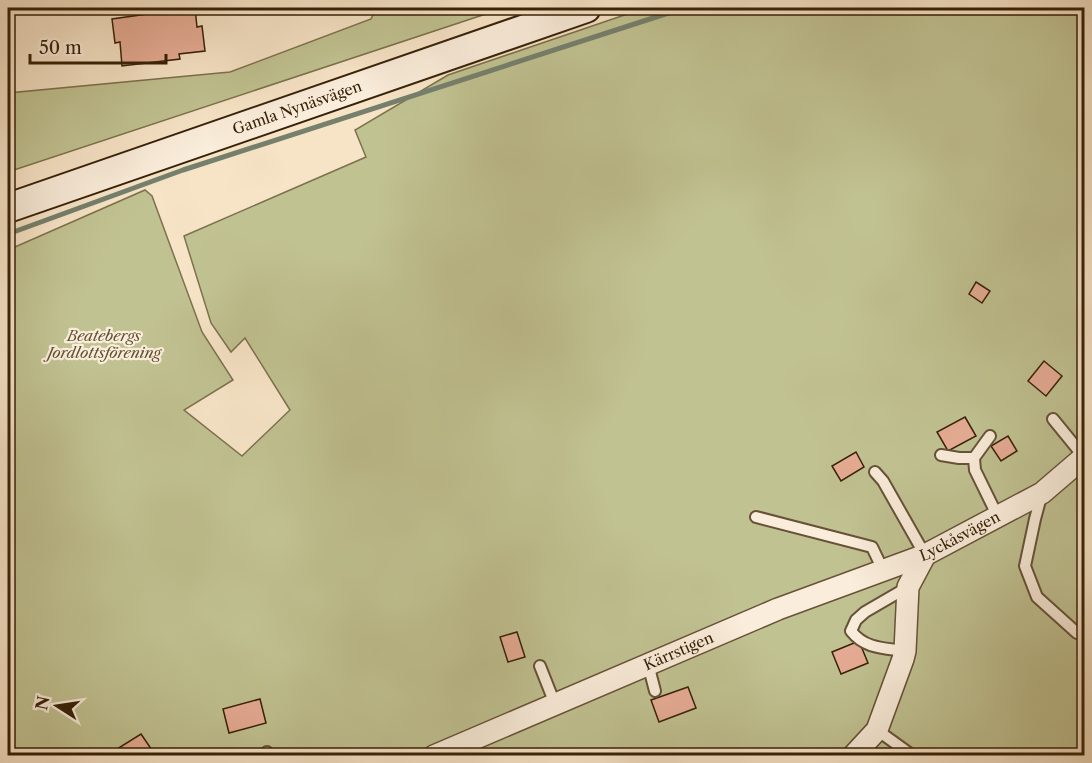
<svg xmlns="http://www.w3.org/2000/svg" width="1092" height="763" viewBox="0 0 1092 763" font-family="'Libre Caslon Text',serif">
	<rect width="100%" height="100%" fill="#f7e4c7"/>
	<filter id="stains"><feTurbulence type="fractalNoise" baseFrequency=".00333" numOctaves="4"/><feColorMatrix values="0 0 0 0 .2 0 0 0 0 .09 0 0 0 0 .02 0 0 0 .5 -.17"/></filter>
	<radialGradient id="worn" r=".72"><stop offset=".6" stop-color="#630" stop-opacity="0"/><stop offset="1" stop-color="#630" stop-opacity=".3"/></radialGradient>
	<path fill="#c1c292" stroke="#7c724d" stroke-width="1.5" d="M376,8H504L8,172V93L230,72L371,19Z
		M645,8H1084V755H8V250L145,190L152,196L202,332L233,380L184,410L242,456L290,410L245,338L231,352L211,323L184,236L366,157L355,130L448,75Z"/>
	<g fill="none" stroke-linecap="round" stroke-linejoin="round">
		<path stroke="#75806d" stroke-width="5" d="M8,234L183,170L684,8"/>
	</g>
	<path fill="#e6ac95" stroke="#372108" stroke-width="1.5" d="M158,8H195L197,27L202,26L205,51L179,54L180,59L122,66L120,42L115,43L112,19L147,14L146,9Z
		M288,8H331L288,12Z
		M8,30H11L14,55H8Z
		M976,282L990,291L982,303L969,294Z
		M1044,361L1062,376L1046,396L1028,381Z
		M965,417L976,436L948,451L937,432Z
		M1008,436L1017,451L1001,461L991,446Z
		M856,452L864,467L841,481L832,466Z
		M517,632L525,657L508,662L500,637Z
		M859,641L868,663L841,674L832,652Z
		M688,687L696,708L659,722L651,700Z
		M260,699L266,723L229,733L223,709Z
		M141,734L156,756H121L117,749Z"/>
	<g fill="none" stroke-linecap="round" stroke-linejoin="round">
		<defs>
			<path id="lane" d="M1053,419L1084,457
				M990,436L974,458L975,470L998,517
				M941,455L959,458H974
				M875,472L883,481L925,555
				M1042,493L1035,519L1025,566L1037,597L1077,633
				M756,517L872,547L883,570
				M905,651C884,648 865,649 851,631L856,620L865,612L908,587
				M648,664L655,691
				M540,666L555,704
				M877,730L913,756
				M267,752V756"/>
			<g id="street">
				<path id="s1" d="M434,756L778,609L925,555L1042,493L1084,457"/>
				<path d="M853,756L877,730L903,659L905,651L908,587L925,555"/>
			</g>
			<g id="secondary">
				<path id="s2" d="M8,208L586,8"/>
			</g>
		</defs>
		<use href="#lane" stroke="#675238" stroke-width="14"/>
		<use href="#street" stroke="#675238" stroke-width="24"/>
		<use href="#secondary" stroke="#372108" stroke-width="32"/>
		<use href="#lane" stroke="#faeddb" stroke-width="10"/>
		<use href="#street" stroke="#faeddb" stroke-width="21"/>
		<use href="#secondary" stroke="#faeddb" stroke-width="28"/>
	</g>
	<g text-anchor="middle" stroke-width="4.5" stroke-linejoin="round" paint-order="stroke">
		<g font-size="15" fill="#372108" stroke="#faeddb">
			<text dy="5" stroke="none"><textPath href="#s2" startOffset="306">Gamla Nynäsvägen</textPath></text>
			<text dy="5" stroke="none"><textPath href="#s1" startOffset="570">Lyckåsvägen</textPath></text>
			<text dy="5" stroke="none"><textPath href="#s1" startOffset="266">Kärrstigen</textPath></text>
		</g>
		<g font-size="15" font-style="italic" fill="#605131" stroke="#faeddb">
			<text x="104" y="341">Beatebergs<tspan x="104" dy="17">Jordlottsförening</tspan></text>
		</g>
	</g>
	<rect width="1092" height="763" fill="none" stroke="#f7e4c7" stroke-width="30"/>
	<rect x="9" y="9" width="1074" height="745" fill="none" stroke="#372108" stroke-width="3"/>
	<rect x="15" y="15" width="1062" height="733" fill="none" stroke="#372108" stroke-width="1.5"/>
	<g transform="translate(57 706) rotate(282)" stroke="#faeddb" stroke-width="4.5" paint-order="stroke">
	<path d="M0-4.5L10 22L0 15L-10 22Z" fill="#372108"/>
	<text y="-9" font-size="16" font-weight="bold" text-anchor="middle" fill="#372108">N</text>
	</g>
	<path d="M30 54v9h136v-9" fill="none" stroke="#372108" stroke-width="3"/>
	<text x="39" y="54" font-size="18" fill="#372108" stroke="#faeddb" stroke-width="4.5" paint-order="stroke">50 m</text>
	<rect width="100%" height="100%" filter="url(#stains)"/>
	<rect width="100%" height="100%" fill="url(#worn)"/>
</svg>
